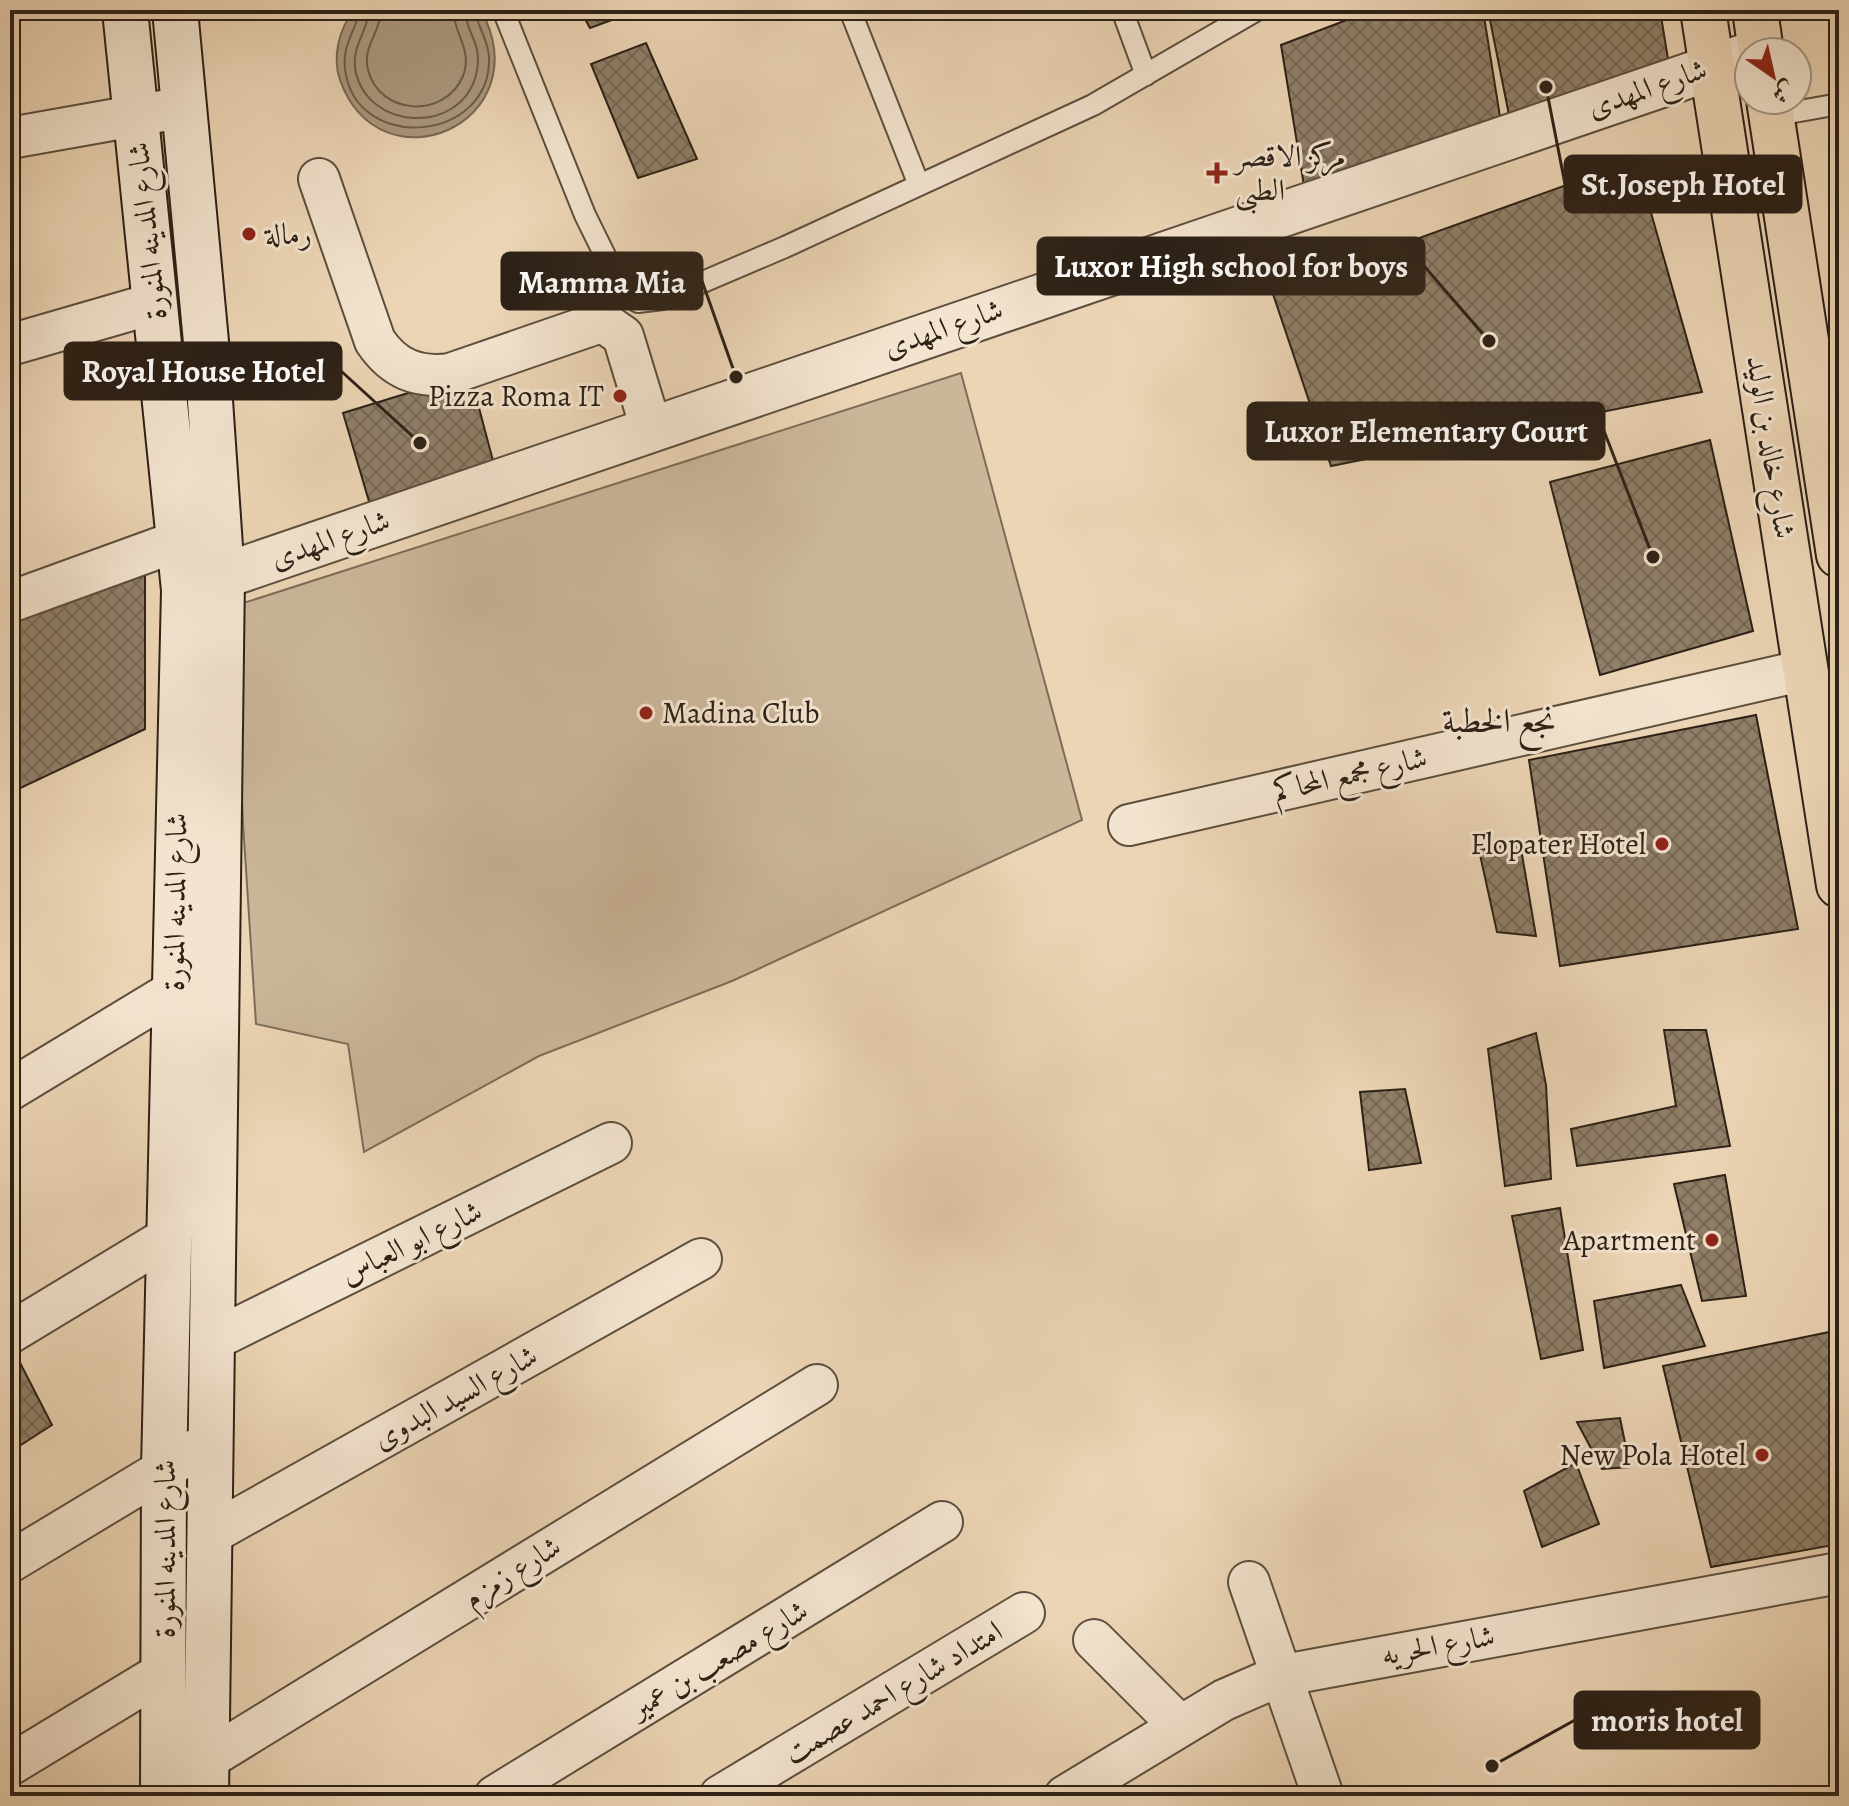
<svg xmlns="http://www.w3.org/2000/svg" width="1849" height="1806" viewBox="0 0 1849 1806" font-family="Alegreya,Amiri,serif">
	<defs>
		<pattern id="building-cross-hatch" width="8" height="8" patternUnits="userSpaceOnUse" patternTransform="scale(2)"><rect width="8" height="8" fill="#907f69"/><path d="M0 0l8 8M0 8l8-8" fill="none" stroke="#766855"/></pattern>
	</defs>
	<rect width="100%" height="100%" fill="#ecd5b5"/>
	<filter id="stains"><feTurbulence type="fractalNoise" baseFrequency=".0025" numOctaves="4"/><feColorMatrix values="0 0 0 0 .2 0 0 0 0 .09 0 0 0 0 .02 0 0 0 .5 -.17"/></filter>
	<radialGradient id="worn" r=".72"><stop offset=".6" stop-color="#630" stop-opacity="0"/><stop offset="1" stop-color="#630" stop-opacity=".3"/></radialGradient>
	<path fill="#cbb69a" stroke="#7c6c58" stroke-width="2" d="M961,373L1082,820L732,981L539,1056L364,1152L348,1044L256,1024L243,823L234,606Z"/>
	<path fill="#ab987f" stroke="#786855" stroke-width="2" d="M354,10H481C542,124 380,192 340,80C332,57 339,29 354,10Z"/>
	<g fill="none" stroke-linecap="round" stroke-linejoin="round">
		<path stroke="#6c5c4b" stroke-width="2" d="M359,10C357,30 342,43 345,69C355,154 492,143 489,57C488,39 477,26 475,10
			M369,10C368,31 352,45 355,68C365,131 460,136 476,75C484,43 466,35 465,10
			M381,10C381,32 362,46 368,70C380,116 445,119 463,76C473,50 454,34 453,10"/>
	</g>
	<path fill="url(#building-cross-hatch)" stroke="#2c2117" stroke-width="2" d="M580,10H639L590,28Z
		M1373,10H1483L1501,123L1305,192L1281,45Z
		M1488,10H1660L1668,59L1509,115Z
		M646,43L697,159L638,178L591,64Z
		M1636,160L1702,392L1331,466L1272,291Z
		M470,374L496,472L373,515L343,413Z
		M1710,440L1753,631L1600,675L1550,482Z
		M145,575V729L10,793V623Z
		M1756,715L1798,929L1560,966L1529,760Z
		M1520,843L1536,936L1497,932L1479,850Z
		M1664,1030H1706L1730,1146L1577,1166L1571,1129L1676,1106Z
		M1536,1033L1546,1085L1551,1179L1505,1186L1488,1049Z
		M1405,1089L1421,1163L1369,1170L1360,1092Z
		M1725,1175L1746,1296L1702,1301L1674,1184Z
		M1560,1208L1583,1350L1541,1359L1512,1216Z
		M1681,1285L1705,1346L1604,1368L1594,1301Z
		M1839,1330V1544L1711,1567L1663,1366Z
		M15,1353L52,1425L10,1452V1356Z
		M1620,1418L1630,1467L1602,1469L1577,1422Z
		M1576,1463L1599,1524L1542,1547L1524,1491Z"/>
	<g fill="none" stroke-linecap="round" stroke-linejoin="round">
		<defs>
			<path id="service" d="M503,10L585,215L623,292L638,302L663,299L785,247L1093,105L1257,10
				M850,10L919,185
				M1122,10L1146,75
				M1772,116L1839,104"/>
			<path id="minor" d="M10,138L185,107
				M319,179L375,341C394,369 417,378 450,374L595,324H606L623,336L651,428
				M10,345L155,303
				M10,602L178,541
				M1129,825L1805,670
				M10,1090L198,976
				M10,1333L170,1236
				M211,1341L611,1143
				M209,1535L701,1259
				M10,1562L209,1442
				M1249,1582L1323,1796
				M1094,1640L1180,1726
				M206,1760L817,1385
				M10,1765L165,1671
				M495,1796L942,1522
				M720,1796L1024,1613
				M1065,1796L1224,1700L1279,1676L1839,1573"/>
			<path id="tertiary" d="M188,588L1749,55"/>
			<path id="secondary" d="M125,10L184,590L164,1469L163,1796
				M175,10L206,342L222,576L206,1796"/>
			<path id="primary" d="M1703,10L1839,885
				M1755,10L1761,52
				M1769,100L1839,555"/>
		</defs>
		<use href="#service" stroke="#5c4e3e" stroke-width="24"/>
		<use href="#minor" stroke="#5c4e3e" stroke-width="44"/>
		<use href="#tertiary" stroke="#5c4e3e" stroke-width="48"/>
		<use href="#secondary" stroke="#2c2117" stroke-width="48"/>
		<use href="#primary" stroke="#2c2117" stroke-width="48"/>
		<use href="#service" stroke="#f3e4cf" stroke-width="20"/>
		<use href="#minor" stroke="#f3e4cf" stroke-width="40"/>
		<use href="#tertiary" stroke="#f3e4cf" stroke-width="44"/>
		<use href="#secondary" stroke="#f3e4cf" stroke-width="44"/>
		<use href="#primary" stroke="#ecd5b5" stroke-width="44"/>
	</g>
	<g fill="#8f2418" stroke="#f3e4cf" stroke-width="3">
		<path d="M1213 161h8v8h8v8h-8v8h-8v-8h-8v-8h8z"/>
		<circle cx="249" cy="234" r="8"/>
		<circle cx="620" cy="396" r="8"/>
		<circle cx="646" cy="713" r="8"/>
		<circle cx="1662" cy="844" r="8"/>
		<circle cx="1712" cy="1240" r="8"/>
		<circle cx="1762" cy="1455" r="8"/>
	</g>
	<g text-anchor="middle" stroke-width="6" stroke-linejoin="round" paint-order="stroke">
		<g font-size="30" fill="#2c2117" stroke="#f3e4cf">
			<text transform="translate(1647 88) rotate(-19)" y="10">شارع المهدى</text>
			<text transform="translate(147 231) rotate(-96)" y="10">شارع المدينه المنورة</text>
			<text transform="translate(943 328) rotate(-19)" y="10">شارع المهدى</text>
			<text transform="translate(1771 447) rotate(81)" y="10">شارع خالد بن الوليد</text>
			<text transform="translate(330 539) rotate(-19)" y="10">شارع المهدى</text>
			<text transform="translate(1350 774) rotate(-13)" y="10">شارع مجمع المحاكم</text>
			<text transform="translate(175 902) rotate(-89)" y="10">شارع المدينه المنورة</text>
			<text transform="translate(411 1242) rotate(-26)" y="10">شارع ابو العباس</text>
			<text transform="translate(455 1397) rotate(-29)" y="10">شارع السيد البدوى</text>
			<text transform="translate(165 1549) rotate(-90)" y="10">شارع المدينه المنورة</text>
			<text transform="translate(512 1572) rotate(-32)" y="10">شارع زمزم</text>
			<text transform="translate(1438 1645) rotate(-10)" y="10">شارع الحريه</text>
			<text transform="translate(719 1659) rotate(-31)" y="10">شارع مصعب بن عمير</text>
			<text transform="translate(893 1692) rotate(-31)" y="10">امتداد شارع احمد عصمت</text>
		</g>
		<g font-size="30" fill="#2c2117" stroke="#f3e4cf" text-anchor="end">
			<text x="1235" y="166" text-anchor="start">مركز الاقصر<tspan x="1235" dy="34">الطبى</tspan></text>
			<text x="265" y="244" text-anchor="start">رمالة</text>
			<text x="604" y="406">Pizza Roma IT</text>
			<text x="662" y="723" text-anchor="start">Madina Club</text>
			<text x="1646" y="854">Flopater Hotel</text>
			<text x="1696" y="1250">Apartment</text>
			<text x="1746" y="1465">New Pola Hotel</text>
		</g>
		<g font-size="34" fill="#2c2117" stroke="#f3e4cf">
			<text x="1499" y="732">نجع الخطبة</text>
		</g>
	</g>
	<path fill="none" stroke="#2c2117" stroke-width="3" d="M1546 87L1565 184M1489 341L1424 266M736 377L702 281M420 443L341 371M1653 557L1604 431M1492 1766L1575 1720"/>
	<g fill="#2c2117" stroke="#f3e4cf" stroke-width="3">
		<circle cx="1546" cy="87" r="8"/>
		<circle cx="1489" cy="341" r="8"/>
		<circle cx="736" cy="377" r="8"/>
		<circle cx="420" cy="443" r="8"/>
		<circle cx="1653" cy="557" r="8"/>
		<circle cx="1492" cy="1766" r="8"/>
	</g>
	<g fill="#2c2117" stroke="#2c2117" stroke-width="3">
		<rect x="1565" y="156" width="236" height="56" rx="8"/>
		<rect x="1038" y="238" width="386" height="56" rx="8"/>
		<rect x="502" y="253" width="200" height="56" rx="8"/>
		<rect x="65" y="343" width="276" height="56" rx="8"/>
		<rect x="1248" y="403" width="356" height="56" rx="8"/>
		<rect x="1575" y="1692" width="184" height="56" rx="8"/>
	</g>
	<g font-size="32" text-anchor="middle" font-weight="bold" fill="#fff">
		<text x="1683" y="195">St.Joseph Hotel</text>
		<text x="1231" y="277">Luxor High school for boys</text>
		<text x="602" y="293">Mamma Mia</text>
		<text x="203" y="382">Royal House Hotel</text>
		<text x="1426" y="442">Luxor Elementary Court</text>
		<text x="1667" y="1731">moris hotel</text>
	</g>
	<rect width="1849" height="1806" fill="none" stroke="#ecd5b5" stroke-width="40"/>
	<rect x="12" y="12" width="1825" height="1782" fill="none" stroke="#2c2117" stroke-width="4"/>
	<rect x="20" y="20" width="1809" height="1766" fill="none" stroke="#2c2117" stroke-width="2"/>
	<g transform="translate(1773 76) rotate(146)"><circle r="38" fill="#f3e4cf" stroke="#a39685" stroke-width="2"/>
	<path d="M0-6L14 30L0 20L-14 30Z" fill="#8f2418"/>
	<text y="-12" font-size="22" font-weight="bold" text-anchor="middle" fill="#2c2117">ش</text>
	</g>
	<rect width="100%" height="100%" filter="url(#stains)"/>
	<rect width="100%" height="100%" fill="url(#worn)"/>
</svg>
